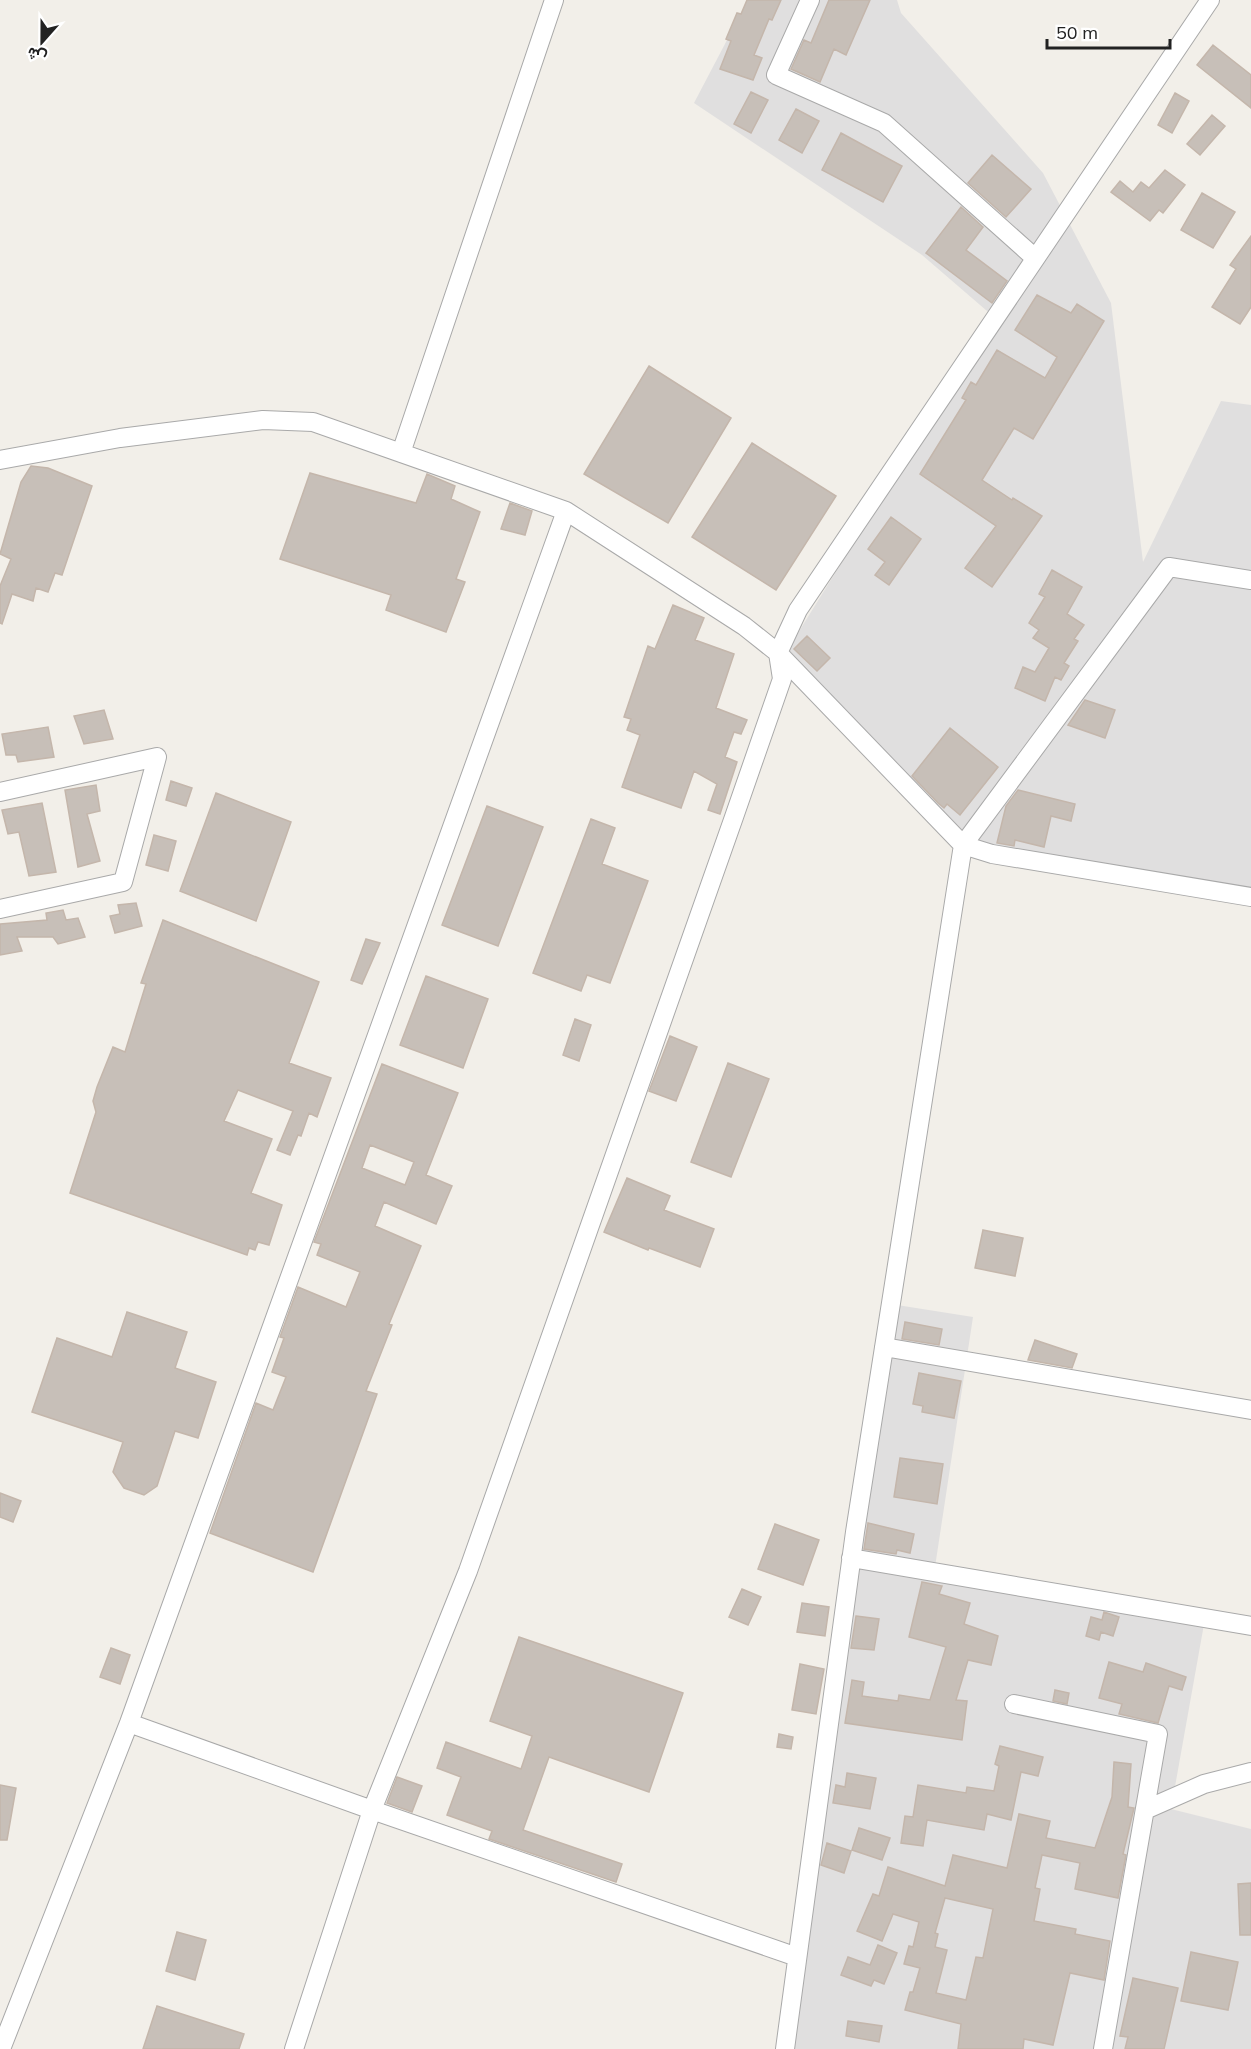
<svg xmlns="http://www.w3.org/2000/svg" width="1251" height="2049" viewBox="0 0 1251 2049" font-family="Mulish,Vazirmatn,sans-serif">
	<rect width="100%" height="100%" fill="#f2efe9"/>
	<path fill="#e0dfdf" d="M748,0H897L901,13L1043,173L1111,303L1143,562L1221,401L1251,405V897L992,854L928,806L788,649L994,317L922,255L694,103Z
		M897,1305L973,1317L935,1567L1206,1613L1171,1809L1251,1829V2049H793L857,1547Z"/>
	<path fill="#c7bfb8" stroke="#c4b6ab" stroke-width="1.5" fill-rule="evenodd" d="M747,0H781L772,20L769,19L754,55L762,58L753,80L720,69L731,41L726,39L737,13L741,14Z
		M829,0H870L846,55L834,49L820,82L791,69L804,40L811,43Z
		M1213,45L1251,75V108L1197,65Z
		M751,92L768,100L751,133L734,124Z
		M1175,93L1189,101L1172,133L1158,125Z
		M796,109L819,121L802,153L779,140Z
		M1212,115L1225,126L1200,155L1187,144Z
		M841,133L902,166L883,202L822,170Z
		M992,155L1031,189L1006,217L968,183Z
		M1165,170L1185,185L1163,213L1159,210L1150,221L1111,192L1120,181L1133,192L1141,182L1149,188Z
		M1202,193L1235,212L1213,248L1181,230Z
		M961,207L983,227L966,250L1007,281L992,303L926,253Z
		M1251,236V307L1240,324L1212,307L1236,269L1230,265Z
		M1037,295L1071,313L1077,304L1104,321L1033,439L1014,428L982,480L1012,500L1013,498L1042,516L992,587L965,568L996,526L920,474L966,400L962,398L971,382L976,385L997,350L1045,378L1057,357L1015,330Z
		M649,366L731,418L668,523L584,474Z
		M752,443L836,496L776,590L692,537Z
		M31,466L48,468L92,486L62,575L55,573L48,592L36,588L33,601L12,594L2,624L0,623V586L11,559L0,554L21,482Z
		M310,473L416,503L427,474L455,486L451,499L480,512L456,579L465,582L446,632L386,610L391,595L280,559Z
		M510,503L532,511L525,535L501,529Z
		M891,517L921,539L889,585L875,575L885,562L868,549Z
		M1052,570L1082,587L1067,614L1084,625L1074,639L1078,641L1064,663L1069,666L1061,680L1055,677L1045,701L1015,688L1023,667L1035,672L1049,648L1033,638L1039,630L1029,623L1045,597L1039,594Z
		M673,605L704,618L695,640L734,654L716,708L747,720L741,734L734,732L725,757L737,762L720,814L708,810L717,784L694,771L681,808L622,787L640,735L627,730L631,719L624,717L648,646L655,649Z
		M807,636L830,658L817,671L794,649Z
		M1085,700L1115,710L1105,738L1068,725Z
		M104,710L113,739L84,744L74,716Z
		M48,727L54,757L18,762L16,755H6L2,734Z
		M950,728L998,767L960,815L947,804L944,808L938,803L912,776Z
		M171,781L192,788L186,806L166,800Z
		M96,785L100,811L87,814L100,861L78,867L65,790Z
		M1018,790L1075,804L1071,821L1051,816L1044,847L1015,840L1014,846L997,843L1006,806Z
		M216,793L291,822L256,921L180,891Z
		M42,803L56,872L29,876L19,832L8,834L2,810Z
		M487,806L543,827L498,946L442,925Z
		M591,819L615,828L602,864L648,881L610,983L587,975L581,991L533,973Z
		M154,835L176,841L168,871L146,865Z
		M136,903L142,926L115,933L110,916L120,914L118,905Z
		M63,910L66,920L78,918L85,937L58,944L53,937H17L22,951L0,955V924L47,920L46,913Z
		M163,920L319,982L289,1063L331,1078L317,1117L309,1113L301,1136L298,1135L290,1155L277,1150L293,1111L238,1090L224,1121L272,1139L251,1193L282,1205L269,1245L258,1242L255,1250L249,1248L247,1255L70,1193L96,1112L93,1101L97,1087L113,1047L125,1052L146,984L141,983Z
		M366,939L380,943L362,984L351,980Z
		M426,976L488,999L463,1068L400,1045Z
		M575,1019L591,1025L579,1061L563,1055Z
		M670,1036L697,1047L676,1101L649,1091Z
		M728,1063L769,1079L731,1177L691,1162Z
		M382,1064L458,1093L426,1175L452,1186L436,1224L384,1202L375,1226L421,1246L389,1324L392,1325L366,1391L377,1394L313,1572L210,1533L256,1403L273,1410L286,1377L272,1372L284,1338L280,1337L298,1287L346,1307L360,1272L317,1255L321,1244L314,1242ZM370,1145L414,1162L405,1185L362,1168Z
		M627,1178L670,1196L664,1210L714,1229L700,1267L649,1248L648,1250L604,1232Z
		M983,1230L1023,1238L1015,1276L975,1268Z
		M127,1312L187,1332L175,1368L216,1382L198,1438L175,1431L157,1486L144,1495L124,1488L113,1472L123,1442L32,1412L57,1338L112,1357Z
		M905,1322L942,1329L939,1345L902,1339Z
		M1035,1340L1077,1354L1072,1368L1028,1360Z
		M919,1373L961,1381L954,1418L922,1412L923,1406L913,1404Z
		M900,1458L943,1464L937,1504L894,1497Z
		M0,1493L21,1501L13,1522L0,1517Z
		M868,1523L914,1534L910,1553L897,1550L896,1554L864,1549Z
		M775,1524L819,1540L803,1585L758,1569Z
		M922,1582L942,1586L939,1594L970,1603L964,1624L998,1636L991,1665L968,1660L956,1700L967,1701L962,1740L845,1723L852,1680L864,1682L862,1696L898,1701L899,1695L930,1700L946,1647L909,1637Z
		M742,1589L761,1597L748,1625L729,1617Z
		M802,1603L829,1607L825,1636L797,1632Z
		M1104,1612L1119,1617L1113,1636L1101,1632L1099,1640L1086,1636L1091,1617L1102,1620Z
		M856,1616L879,1619L874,1650L851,1648Z
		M519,1637L683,1693L649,1792L549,1757L523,1830L622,1864L616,1882L489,1839L492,1831L447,1815L461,1777L437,1768L446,1742L521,1769L532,1736L490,1721Z
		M111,1648L130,1655L120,1684L100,1677Z
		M1109,1662L1143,1672L1146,1663L1186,1677L1182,1690L1169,1686L1158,1723L1119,1714L1122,1704L1099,1698Z
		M800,1664L824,1669L816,1714L792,1710Z
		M1055,1690L1069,1693L1067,1704L1053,1701Z
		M779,1734L793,1737L791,1749L777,1747Z
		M1000,1746L1043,1757L1038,1776L1021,1772L1011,1820L987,1814L984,1830L927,1820L923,1846L901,1843L905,1816L913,1817L918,1785L966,1793L967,1787L994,1791L999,1766L995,1764Z
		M1114,1762L1131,1764L1128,1807L1134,1808L1123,1854L1126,1855L1118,1898L1075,1889L1080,1863L1042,1855L1035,1888L1040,1889L1034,1921L1076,1929L1075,1934L1110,1941L1104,1980L1070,1973L1053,2045L1024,2039L1023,2049H958L961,2024L905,2010L910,1992H913L920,1968L904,1964L909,1946L913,1947L919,1922L893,1914L882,1941L857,1931L873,1894L879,1896L888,1867L945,1886L953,1855L1007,1868L1019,1814L1050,1821L1046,1838L1095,1848L1112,1797ZM945,1898L993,1909L983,1958L976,1957L966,2000L936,1993L947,1950L935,1947L938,1934L935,1933Z
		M847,1773L876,1778L870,1809L833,1803L836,1785L845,1787Z
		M397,1777L422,1786L412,1812L387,1803Z
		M0,1785L16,1788L7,1840H0Z
		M859,1828L890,1838L882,1860L852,1850Z
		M827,1843L851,1851L844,1873L821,1865Z
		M1251,1883V1935H1240L1238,1884Z
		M177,1932L206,1940L195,1980L166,1971Z
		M878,1945L897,1953L884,1984L874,1980L871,1986L841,1975L848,1957L870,1965Z
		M1191,1952L1238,1962L1228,2010L1181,2001Z
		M1133,1978L1178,1988L1164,2049H1125L1128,2037L1120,2036Z
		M157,2006L244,2034L239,2049H143Z
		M848,2021L882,2026L879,2042L846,2036Z"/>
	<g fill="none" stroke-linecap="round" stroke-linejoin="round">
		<defs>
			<path id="minor" d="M810,0L776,75L884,123L1035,258
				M401,453L554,0
				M0,460L120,438L263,420L313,422L566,511L744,626L778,653L963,845L992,854L1251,897
				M0,792L157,757L123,882L0,909
				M884,1347L1251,1410
				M851,1558L1251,1626
				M1014,1704L1158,1734L1103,2049
				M129,1723L372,1810L797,1957
				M1145,1810L1204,1784L1251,1772
				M1,2049L129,1723L566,511
				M294,2049L372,1810L468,1571L734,817L782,679L778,653L798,610L1210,0
				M785,2049L855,1532L963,845L1169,567L1251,580"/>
		</defs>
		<use href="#minor" stroke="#a9a9a9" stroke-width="20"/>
		<use href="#minor" stroke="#fff" stroke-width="18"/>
	</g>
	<g transform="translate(42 42) rotate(201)" stroke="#ffffff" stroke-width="4.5" paint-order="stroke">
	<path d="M0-4.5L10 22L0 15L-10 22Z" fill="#222222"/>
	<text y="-9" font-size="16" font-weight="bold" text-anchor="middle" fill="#222222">ش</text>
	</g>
	<path d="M1047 39v9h123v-9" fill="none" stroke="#222222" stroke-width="3"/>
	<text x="1056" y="39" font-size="18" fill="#222222" stroke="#ffffff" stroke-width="4.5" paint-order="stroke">50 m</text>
</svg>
